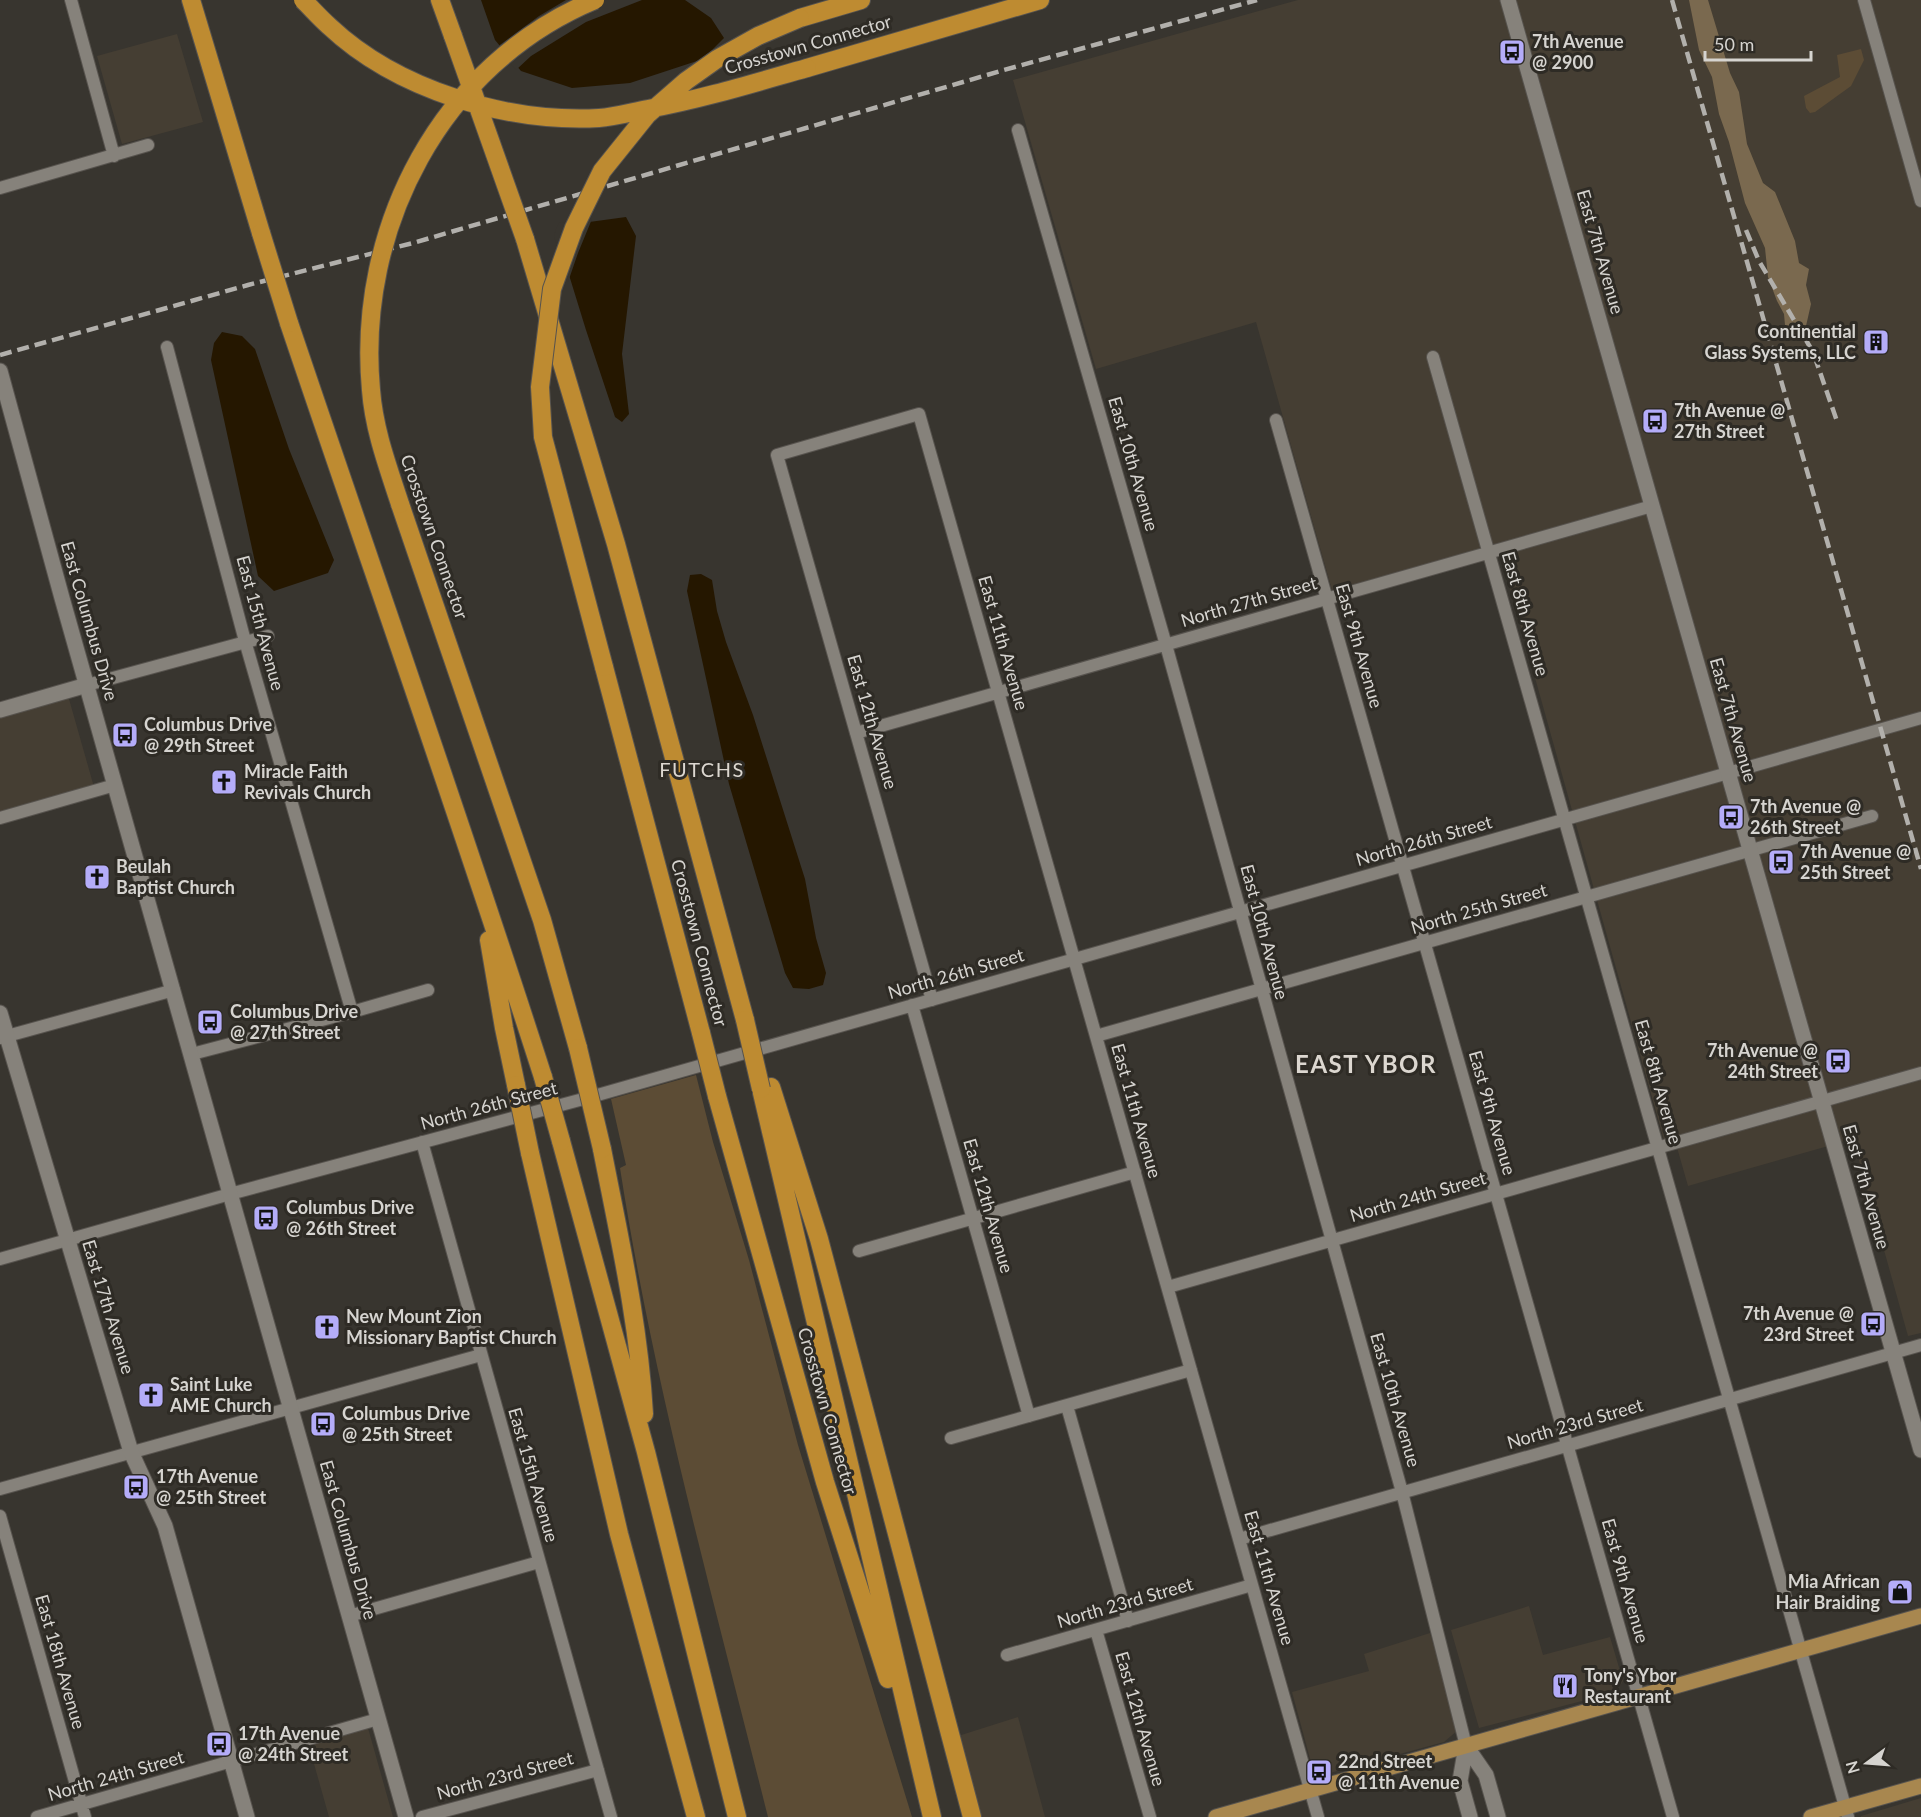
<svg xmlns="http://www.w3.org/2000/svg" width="1921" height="1817" viewBox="0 0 1921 1817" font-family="Lato,sans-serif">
	<rect width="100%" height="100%" fill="#38352f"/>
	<path fill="#453e33" d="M1298,0H1921V1333L1908,1336L1853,1139L1688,1186L1674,1137L1664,1140L1498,545L1332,590L1256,322L1096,369L1013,80Z
		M177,34L203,122L122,144L97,56Z
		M67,692L94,787L0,816V712Z
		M1529,1606L1543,1655L1610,1637L1623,1681L1616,1692L1479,1728L1451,1630Z
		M1430,1633L1458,1730L1444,1742L1315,1777L1292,1692L1369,1671L1364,1654Z
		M1018,1717L1045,1817H976L955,1737Z
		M368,1728L393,1817H329L309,1746Z
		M1921,1798V1817H1861V1816Z"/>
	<path fill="#5c4c35" d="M1861,49L1864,60L1851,86L1815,112L1810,113L1806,108L1804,96L1840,77L1837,55Z
		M696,1075L713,1142L749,1260L798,1445L912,1817H768C714,1602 654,1387 620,1168L626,1165L611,1099Z"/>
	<path fill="#7a694f" d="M1689,0H1708L1730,73L1739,92L1747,144L1763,183L1775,192L1795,241L1799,263L1809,269L1806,285L1811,304L1806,326L1797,335L1786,336L1784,314L1777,301L1768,277L1765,248L1745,203L1729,142L1719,114L1712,77L1699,50Z"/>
	<path fill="#251700" d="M481,0H685L711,18L724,38L703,59L630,83L572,88L521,71L495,40Z
		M626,217L636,236L622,354L629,414L622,422L615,417L586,330L557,236L560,226Z
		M222,332L242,336L255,349L289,449L334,560L328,573L274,591L258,576L211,360L214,343Z
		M701,574L712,580L717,611L726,642L753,715L805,879L816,938L826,973L823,985L809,989L793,988L785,973L729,784L687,591L690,575Z"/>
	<path fill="#38352f" d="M566,0H642L586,22L531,56L516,70L497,47L539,16Z
		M592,219L578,253L568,282L554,236L556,229L559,223Z"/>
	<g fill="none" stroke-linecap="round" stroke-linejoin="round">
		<defs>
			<path id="minor" d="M71,0L114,156
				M1864,0L1921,201
				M1018,130L1166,645L1402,1492L1466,1746
				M0,188L148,145
				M167,347L245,641L352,1012
				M1433,357L1848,1817
				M1276,420L1673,1817
				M87,685L268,636
				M856,733L1652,506
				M0,818L115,785
				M932,1000L777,455L919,414L1318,1817
				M912,1005L1029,1416
				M1096,1036L1872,816
				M0,1038L174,990
				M192,1054L352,1012L428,990
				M422,1142L611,1817
				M859,1251L1135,1172
				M0,1259L230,1194L587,1098L1921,718
				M1168,1287L1921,1073
				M1067,1406L1128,1621
				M951,1438L1191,1370
				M0,1489L481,1355
				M0,1516L85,1817
				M1239,1539L1921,1345
				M349,1616L539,1562
				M1096,1630L1150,1817
				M1007,1655L1252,1585
				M37,1817L378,1719
				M422,1817L598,1770"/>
			<path id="tertiary" d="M1508,0L1921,1450
				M0,710L87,685
				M1466,1746L1486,1775L1498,1817
				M1466,1746L1460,1781L1470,1817"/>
			<path id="secondary" d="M0,371L62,598L406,1817
				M0,1013L131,1452L165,1526L247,1817"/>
			<path id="primary" d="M1216,1817L1921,1616
				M1811,1817L1921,1786"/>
			<path id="motorway" d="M191,0L261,233
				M440,0L453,36
				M800,18L861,0
				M807,68L1040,0
				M525,239L616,544L745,1020
				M289,323C374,575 462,824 543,1077
				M400,504L542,920L578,1048
				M604,667L701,1033
				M489,940L504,1028L516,1085
				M771,1087L819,1239L972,1817
				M762,1093L932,1817
				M717,1096L825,1482L888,1679
				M561,1141L646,1452L737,1817
				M602,1149C619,1236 639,1324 644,1414
				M530,1153L619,1534L696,1817"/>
		</defs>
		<use href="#minor" stroke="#57534e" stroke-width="14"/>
		<use href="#tertiary" stroke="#57534e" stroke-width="17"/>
		<use href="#secondary" stroke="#57534e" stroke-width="17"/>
		<use href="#primary" stroke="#57534e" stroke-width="17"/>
		<use href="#motorway" stroke="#57534e" stroke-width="20"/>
		<use href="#minor" stroke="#86827b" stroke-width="12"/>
		<use href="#tertiary" stroke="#86827b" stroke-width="15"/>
		<use href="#secondary" stroke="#86827b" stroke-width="15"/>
		<use href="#primary" stroke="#a8874f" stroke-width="15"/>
		<use href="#motorway" stroke="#be8b31" stroke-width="18"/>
		<path stroke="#b2b0ac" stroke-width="4.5" stroke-dasharray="12 6" stroke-linecap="butt" d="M1672,0L1921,869
			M1746,230L1759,261L1813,352L1838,424
			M0,355L248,285L413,243L1004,70L1257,0"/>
		<defs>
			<path id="motorway-bridge" d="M303,0C312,9 320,18 329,26C397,90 507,123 599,118C615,117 632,112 648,109C702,99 754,83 807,68
				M453,36L525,239
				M261,233L289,323
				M400,504C388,467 374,430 371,390C356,228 441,64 595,0
				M604,667L543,437L540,387L552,289L574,228L602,171L647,115L686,81L717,59L758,36L800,18
				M745,1020L761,1089
				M701,1033L717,1096
				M578,1048L602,1149
				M543,1077L561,1141
				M516,1085L530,1153"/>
		</defs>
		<use href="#motorway-bridge" stroke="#57534e" stroke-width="20" stroke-linecap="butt"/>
		<use href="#motorway-bridge" stroke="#be8b31" stroke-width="18"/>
	</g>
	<defs>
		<symbol id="bus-square" viewBox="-11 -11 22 22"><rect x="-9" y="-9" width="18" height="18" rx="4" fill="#b4acf9" stroke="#2e2b25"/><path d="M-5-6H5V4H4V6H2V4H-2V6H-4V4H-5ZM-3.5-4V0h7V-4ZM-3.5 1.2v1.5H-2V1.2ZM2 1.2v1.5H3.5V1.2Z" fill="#111"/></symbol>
		<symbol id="building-square" viewBox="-11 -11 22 22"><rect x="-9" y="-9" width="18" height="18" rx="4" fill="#b4acf9" stroke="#2e2b25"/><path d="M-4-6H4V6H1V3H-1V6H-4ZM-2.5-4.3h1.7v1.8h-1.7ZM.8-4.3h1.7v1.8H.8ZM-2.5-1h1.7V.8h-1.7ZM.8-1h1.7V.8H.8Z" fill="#111"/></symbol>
		<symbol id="church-square" viewBox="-11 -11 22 22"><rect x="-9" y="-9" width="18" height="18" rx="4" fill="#b4acf9" stroke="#2e2b25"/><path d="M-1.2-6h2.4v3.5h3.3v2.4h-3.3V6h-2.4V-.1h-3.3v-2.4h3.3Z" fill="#111"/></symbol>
		<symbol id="shop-square" viewBox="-11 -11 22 22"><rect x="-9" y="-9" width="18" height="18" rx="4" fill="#b4acf9" stroke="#2e2b25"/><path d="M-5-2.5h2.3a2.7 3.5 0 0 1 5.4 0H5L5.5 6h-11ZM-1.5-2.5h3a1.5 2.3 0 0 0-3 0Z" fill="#111"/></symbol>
		<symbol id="restaurant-square" viewBox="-11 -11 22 22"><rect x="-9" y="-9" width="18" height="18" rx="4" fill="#b4acf9" stroke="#2e2b25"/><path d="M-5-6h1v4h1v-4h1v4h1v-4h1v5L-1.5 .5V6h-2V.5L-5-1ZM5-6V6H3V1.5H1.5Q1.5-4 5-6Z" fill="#111"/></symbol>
	</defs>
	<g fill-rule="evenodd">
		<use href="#bus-square" x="1497" y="37" width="30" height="30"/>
		<use href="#building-square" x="1861" y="327" width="30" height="30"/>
		<use href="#bus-square" x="1640" y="406" width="30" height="30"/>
		<use href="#bus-square" x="110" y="720" width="30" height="30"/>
		<use href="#church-square" x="209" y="767" width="30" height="30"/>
		<use href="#bus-square" x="1716" y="802" width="30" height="30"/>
		<use href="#bus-square" x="1766" y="847" width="30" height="30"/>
		<use href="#church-square" x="82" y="862" width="30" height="30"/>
		<use href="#bus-square" x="195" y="1007" width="30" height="30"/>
		<use href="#bus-square" x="1823" y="1046" width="30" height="30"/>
		<use href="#bus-square" x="251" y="1203" width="30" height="30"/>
		<use href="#bus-square" x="1858" y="1309" width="30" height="30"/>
		<use href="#church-square" x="312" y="1312" width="30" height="30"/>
		<use href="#church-square" x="136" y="1380" width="30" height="30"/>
		<use href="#bus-square" x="308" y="1409" width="30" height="30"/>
		<use href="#bus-square" x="121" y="1472" width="30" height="30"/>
		<use href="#shop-square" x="1885" y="1577" width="30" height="30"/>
		<use href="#restaurant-square" x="1550" y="1671" width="30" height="30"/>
		<use href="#bus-square" x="204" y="1729" width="30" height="30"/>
		<use href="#bus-square" x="1304" y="1757" width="30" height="30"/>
	</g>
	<g text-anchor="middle" stroke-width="6" stroke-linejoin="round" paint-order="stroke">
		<g font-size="18" font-weight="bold" fill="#d6d4d0" stroke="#2e2b25" text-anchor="start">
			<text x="1532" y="48">7th Avenue<tspan x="1532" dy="21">@ 2900</tspan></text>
			<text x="1856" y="338" text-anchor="end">Continential<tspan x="1856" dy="21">Glass Systems, LLC</tspan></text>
			<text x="1674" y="417">7th Avenue @<tspan x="1674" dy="21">27th Street</tspan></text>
			<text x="144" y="731">Columbus Drive<tspan x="144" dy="21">@ 29th Street</tspan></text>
			<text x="244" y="778">Miracle Faith<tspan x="244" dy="21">Revivals Church</tspan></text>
			<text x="1750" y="813">7th Avenue @<tspan x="1750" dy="21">26th Street</tspan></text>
			<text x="1800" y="858">7th Avenue @<tspan x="1800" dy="21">25th Street</tspan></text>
			<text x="116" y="873">Beulah<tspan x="116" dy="21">Baptist Church</tspan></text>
			<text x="230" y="1018">Columbus Drive<tspan x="230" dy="21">@ 27th Street</tspan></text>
			<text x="1818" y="1057" text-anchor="end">7th Avenue @<tspan x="1818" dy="21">24th Street</tspan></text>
			<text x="286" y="1214">Columbus Drive<tspan x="286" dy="21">@ 26th Street</tspan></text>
			<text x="1854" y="1320" text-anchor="end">7th Avenue @<tspan x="1854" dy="21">23rd Street</tspan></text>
			<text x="346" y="1323">New Mount Zion<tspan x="346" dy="21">Missionary Baptist Church</tspan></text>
			<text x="170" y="1391">Saint Luke<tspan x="170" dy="21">AME Church</tspan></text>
			<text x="342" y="1420">Columbus Drive<tspan x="342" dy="21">@ 25th Street</tspan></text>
			<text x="156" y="1483">17th Avenue<tspan x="156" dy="21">@ 25th Street</tspan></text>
			<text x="1880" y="1588" text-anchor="end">Mia African<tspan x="1880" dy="21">Hair Braiding</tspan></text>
			<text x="1584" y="1682">Tony's Ybor<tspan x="1584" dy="21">Restaurant</tspan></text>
			<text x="238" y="1740">17th Avenue<tspan x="238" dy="21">@ 24th Street</tspan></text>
			<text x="1338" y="1768">22nd Street<tspan x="1338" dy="21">@ 11th Avenue</tspan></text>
		</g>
		<g font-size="18" fill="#d6d4d0" stroke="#2e2b25">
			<text transform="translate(808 45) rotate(-16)" y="6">Crosstown Connector</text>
			<text transform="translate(1600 252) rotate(74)" y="6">East 7th Avenue</text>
			<text transform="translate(1133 464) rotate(74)" y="6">East 10th Avenue</text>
			<text transform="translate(434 537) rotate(71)" y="6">Crosstown Connector</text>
			<text transform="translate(1249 602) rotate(-16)" y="6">North 27th Street</text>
			<text transform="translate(1525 614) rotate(74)" y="6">East 8th Avenue</text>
			<text transform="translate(89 621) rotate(74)" y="6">East Columbus Drive</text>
			<text transform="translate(260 623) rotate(75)" y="6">East 15th Avenue</text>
			<text transform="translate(1003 643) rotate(74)" y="6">East 11th Avenue</text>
			<text transform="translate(1359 646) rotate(74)" y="6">East 9th Avenue</text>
			<text transform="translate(1733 720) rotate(74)" y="6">East 7th Avenue</text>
			<text transform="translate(872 722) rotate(74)" y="6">East 12th Avenue</text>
			<text transform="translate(1424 841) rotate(-16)" y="6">North 26th Street</text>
			<text transform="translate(1479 909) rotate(-16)" y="6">North 25th Street</text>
			<text transform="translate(1264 932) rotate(75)" y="6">East 10th Avenue</text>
			<text transform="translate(699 943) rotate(75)" y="6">Crosstown Connector</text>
			<text transform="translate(956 974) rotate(-16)" y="6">North 26th Street</text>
			<text transform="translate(1658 1082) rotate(74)" y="6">East 8th Avenue</text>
			<text transform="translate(489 1106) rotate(-15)" y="6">North 26th Street</text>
			<text transform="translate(1136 1111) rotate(74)" y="6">East 11th Avenue</text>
			<text transform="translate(1492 1113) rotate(74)" y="6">East 9th Avenue</text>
			<text transform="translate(1866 1187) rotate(74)" y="6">East 7th Avenue</text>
			<text transform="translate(1418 1197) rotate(-16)" y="6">North 24th Street</text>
			<text transform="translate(988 1206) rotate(74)" y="6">East 12th Avenue</text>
			<text transform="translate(108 1307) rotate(73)" y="6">East 17th Avenue</text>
			<text transform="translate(1395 1400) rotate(74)" y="6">East 10th Avenue</text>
			<text transform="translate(827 1411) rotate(74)" y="6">Crosstown Connector</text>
			<text transform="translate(1575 1424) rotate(-16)" y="6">North 23rd Street</text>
			<text transform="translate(533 1475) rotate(74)" y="6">East 15th Avenue</text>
			<text transform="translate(348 1540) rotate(74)" y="6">East Columbus Drive</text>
			<text transform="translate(1269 1578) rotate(74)" y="6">East 11th Avenue</text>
			<text transform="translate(1625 1581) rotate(74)" y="6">East 9th Avenue</text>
			<text transform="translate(1125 1603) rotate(-16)" y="6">North 23rd Street</text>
			<text transform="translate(60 1662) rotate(74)" y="6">East 18th Avenue</text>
			<text transform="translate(1140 1719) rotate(74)" y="6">East 12th Avenue</text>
			<text transform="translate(116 1776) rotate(-16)" y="6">North 24th Street</text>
			<text transform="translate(505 1776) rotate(-15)" y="6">North 23rd Street</text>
		</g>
		<g font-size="20" letter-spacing="1.5" fill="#dcd7d0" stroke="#2e2b25">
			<text x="702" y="777">FUTCHS</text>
		</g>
		<g font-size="24" font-weight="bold" letter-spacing="1.5" fill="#dcd7d0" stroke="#2e2b25">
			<text x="1366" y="1073">EAST YBOR</text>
		</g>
	</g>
	<g transform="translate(1867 1763) rotate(254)" stroke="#2e2b25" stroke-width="4.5" paint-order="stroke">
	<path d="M0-4.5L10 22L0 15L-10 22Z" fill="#d6d4d0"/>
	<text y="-9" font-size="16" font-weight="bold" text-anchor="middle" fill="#d6d4d0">N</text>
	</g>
	<path d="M1705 51v9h106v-9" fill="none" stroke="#d6d4d0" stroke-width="3"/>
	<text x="1714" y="51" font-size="18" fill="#d6d4d0" stroke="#2e2b25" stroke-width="4.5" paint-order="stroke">50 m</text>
</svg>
